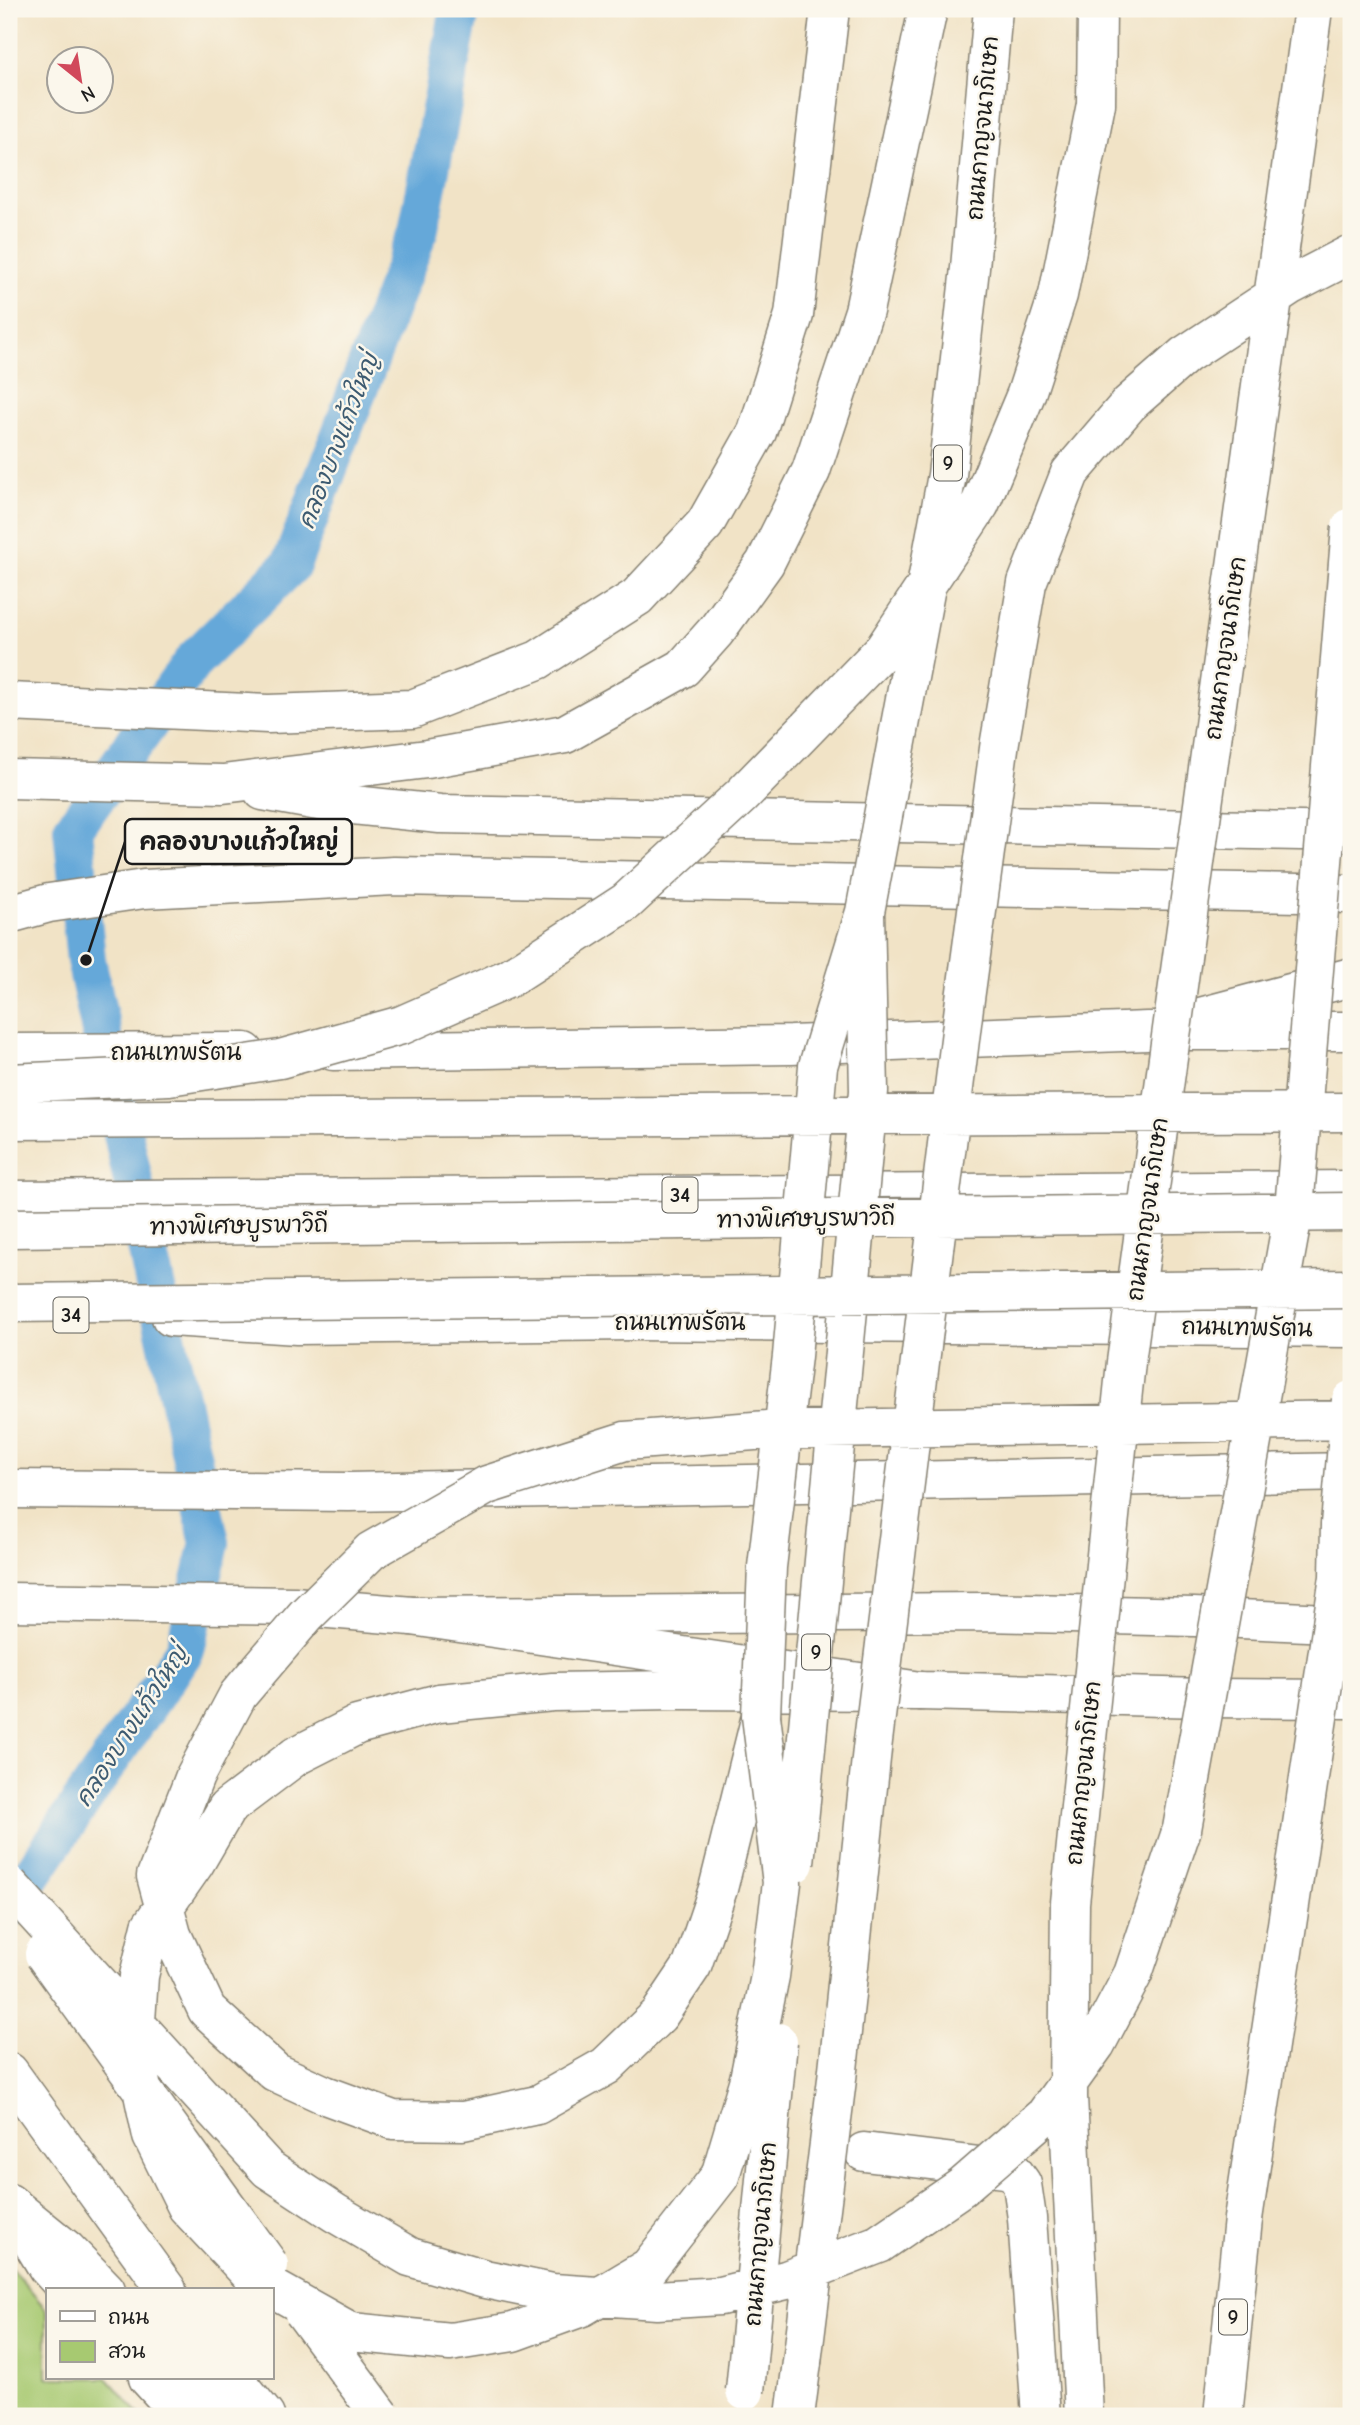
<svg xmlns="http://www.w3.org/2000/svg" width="1360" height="2425" viewBox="0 0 1360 2425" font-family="'Comic Neue','Playpen Sans Thai',sans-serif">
	<rect width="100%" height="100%" fill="#fbf7ec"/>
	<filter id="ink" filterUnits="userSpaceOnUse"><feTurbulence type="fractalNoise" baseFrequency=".0143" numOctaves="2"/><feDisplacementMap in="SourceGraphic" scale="14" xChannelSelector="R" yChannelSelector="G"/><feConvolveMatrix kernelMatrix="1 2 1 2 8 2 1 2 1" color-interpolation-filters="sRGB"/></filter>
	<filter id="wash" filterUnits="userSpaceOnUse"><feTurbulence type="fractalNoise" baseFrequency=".00686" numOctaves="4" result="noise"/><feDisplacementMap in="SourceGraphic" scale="28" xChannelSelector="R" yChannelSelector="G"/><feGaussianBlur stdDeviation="1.57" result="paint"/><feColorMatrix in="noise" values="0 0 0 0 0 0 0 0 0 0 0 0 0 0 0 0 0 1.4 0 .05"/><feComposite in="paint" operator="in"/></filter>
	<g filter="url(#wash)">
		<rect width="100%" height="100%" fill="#f1e3c6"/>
		<path fill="#a7c971" stroke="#627246" stroke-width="2" d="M9,2266L47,2310V2378H107L141,2416H9Z"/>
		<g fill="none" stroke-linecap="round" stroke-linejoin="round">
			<path stroke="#65a8d9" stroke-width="40" d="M9,1908L185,1650L210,1543L86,960L73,829L194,660L291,565L418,232L460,9"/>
		</g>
	</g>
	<g filter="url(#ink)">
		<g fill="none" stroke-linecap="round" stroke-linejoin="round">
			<defs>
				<path id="minor" d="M864,2152L1012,2170L1022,2184L1027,2218L1041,2416"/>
				<path id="major" d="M9,702L268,714L412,709L538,660L637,597L705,524L757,432L794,315L830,9
					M1200,1017L1351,977
					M333,1051L791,1045L1147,1031H1351
					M9,1053L245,1052
					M9,1489L349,1492L1351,1472
					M9,1602L294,1606L412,1616L920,1691L1205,1698L1351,1699
					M10,2206L47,2267L68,2290
					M148,2378L183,2416"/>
				<path id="highway" d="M9,779L223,784L427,759L565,734L683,668L716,631L765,563L811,471L864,311L928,9
					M263,791L324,802L440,814L1351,832
					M9,914L49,903L144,889L394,876L1351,894
					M9,1200L1351,1190
					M171,1317L297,1325L635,1321L1351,1328
					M412,1616L986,1612L1194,1617L1351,1624
					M296,1756L357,1725L439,1703L553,1692L675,1690L920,1691
					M9,2072L167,2290
					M537,2105L606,2066L659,2015L692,1966L718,1889L761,1716
					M9,2203L67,2250L106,2290
					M191,2378L229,2416
					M234,2378L265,2416
					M795,2416L802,2362
					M1223,2416L1243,2219"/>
			</defs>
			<use href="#minor" stroke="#868071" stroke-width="41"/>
			<use href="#major" stroke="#868071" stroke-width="41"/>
			<use href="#highway" stroke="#868071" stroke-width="41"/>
			<use href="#minor" stroke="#fff" stroke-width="38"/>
			<use href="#major" stroke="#fff" stroke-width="38"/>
			<use href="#highway" stroke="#fff" stroke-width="38"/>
			<defs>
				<path id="highway-bridge" d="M9,1083L169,1076L280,1059L402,1025L509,978L626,902L741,796L884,649L980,504L1026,394L1058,295L1096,104L1097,9
					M9,1120L1351,1112
					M9,1228L1351,1212
					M9,1303L1351,1289
					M296,1756L227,1808L195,1863L151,1926L139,1976L134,2051L152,2136L187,2207L253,2277L351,2332L450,2342L513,2332L582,2307L649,2267L720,2176L749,2079L770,1976L782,1883L761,1716L767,1567L792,1356L818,1066L865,912
					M795,1863L869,1091L865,912L947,475L970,268L993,9
					M9,1885L268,2169L335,2213L410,2257L485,2279L553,2293L657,2300L720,2296L786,2280L879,2244L962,2187L1045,2115L1096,2044L1133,1974L1182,1829L1294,1209L1351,527
					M44,1954L269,2265
					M537,2105L463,2121L393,2120L325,2095L275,2072L207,2010L172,1935L156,1876L195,1776L238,1695L306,1615L371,1551L487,1485L625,1441L767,1430L1351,1420
					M1243,2219L1339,1577L1340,1524L1351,1400
					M303,2311L381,2416
					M802,2362L837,2079L872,1749L965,999L1000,741L1027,583L1070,473L1129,404L1185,355L1291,285L1351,254
					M745,2391L778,2042
					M1084,2416L1068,2097L1070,1903L1126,1362L1313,9"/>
			</defs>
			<use href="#highway-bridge" stroke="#868071" stroke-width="41" stroke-linecap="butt"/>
			<use href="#highway-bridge" stroke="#fff" stroke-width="38"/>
		</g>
	</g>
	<g text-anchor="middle" stroke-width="5" stroke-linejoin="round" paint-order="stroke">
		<g fill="#fbf7ec" stroke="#5f5e5a" stroke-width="2">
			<rect x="934" y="445.5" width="28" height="35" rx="5"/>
			<rect x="662.5" y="1177.5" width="35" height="35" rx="5"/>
			<rect x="53.5" y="1297.5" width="35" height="35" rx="5"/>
			<rect x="802" y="1634.5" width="28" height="35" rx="5"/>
			<rect x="1219" y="2299.5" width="28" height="35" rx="5"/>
		</g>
		<g font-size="21" font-weight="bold" fill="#1c1c1c">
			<text x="948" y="470">9</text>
			<text x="680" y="1202">34</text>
			<text x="71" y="1322">34</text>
			<text x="816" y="1659">9</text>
			<text x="1233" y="2324">9</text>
		</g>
		<g font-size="23" fill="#1c1c1c" stroke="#fbf7ec">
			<text transform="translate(982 128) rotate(-85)" y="8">ถนนกาญจนาภิเษก</text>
			<text transform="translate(1225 648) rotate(-82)" y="8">ถนนกาญจนาภิเษก</text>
			<text x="176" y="1060">ถนนเทพรัตน</text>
			<text transform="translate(1147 1209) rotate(-82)" y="8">ถนนกาญจนาภิเษก</text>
			<text transform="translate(806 1218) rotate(-1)" y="8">ทางพิเศษบูรพาวิถี</text>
			<text transform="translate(239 1225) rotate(-1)" y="8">ทางพิเศษบูรพาวิถี</text>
			<text x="680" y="1330">ถนนเทพรัตน</text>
			<text transform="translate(1247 1327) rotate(1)" y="8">ถนนเทพรัตน</text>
			<text transform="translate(1083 1773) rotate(-84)" y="8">ถนนกาญจนาภิเษก</text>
			<text transform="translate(760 2234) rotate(-85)" y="8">ถนนกาญจนาภิเษก</text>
		</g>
		<g font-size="24" font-style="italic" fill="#3d5b71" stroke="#fbf7ec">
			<text transform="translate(338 441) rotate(-69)" y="8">คลองบางแก้วใหญ่</text>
			<text transform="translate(131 1726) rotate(-57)" y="8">คลองบางแก้วใหญ่</text>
		</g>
	</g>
	<path fill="none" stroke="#1c1c1c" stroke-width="2.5" d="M86 960L125 842"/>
	<circle fill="#1c1c1c" stroke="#fbf7ec" stroke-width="2.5" cx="86" cy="960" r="7"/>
	<rect fill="#fbf7ec" stroke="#1c1c1c" stroke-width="2.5" x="125" y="819" width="227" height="45" rx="7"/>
	<g font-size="24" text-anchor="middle" font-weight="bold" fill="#1c1c1c">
		<text x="239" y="850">คลองบางแก้วใหญ่</text>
	</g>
	<rect width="1360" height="2425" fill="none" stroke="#fbf7ec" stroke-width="35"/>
	<rect x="46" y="2288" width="228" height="91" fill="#fbf7ec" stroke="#a29f99" stroke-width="2"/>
	<rect x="60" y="2311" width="35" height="10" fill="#ffffff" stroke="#a29f99" stroke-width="2"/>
	<text x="108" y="2324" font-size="21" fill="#1c1c1c">ถนน</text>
	<rect x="60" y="2341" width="35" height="21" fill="#a7c971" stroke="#a29f99" stroke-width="2"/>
	<text x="108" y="2358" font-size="21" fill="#1c1c1c">สวน</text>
	<g transform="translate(80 80) rotate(150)"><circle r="33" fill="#fbf7ec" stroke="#a29f99" stroke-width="2"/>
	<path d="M0-5L12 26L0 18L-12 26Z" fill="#d1495b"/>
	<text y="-10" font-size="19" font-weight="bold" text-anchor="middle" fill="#1c1c1c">N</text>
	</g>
</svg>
